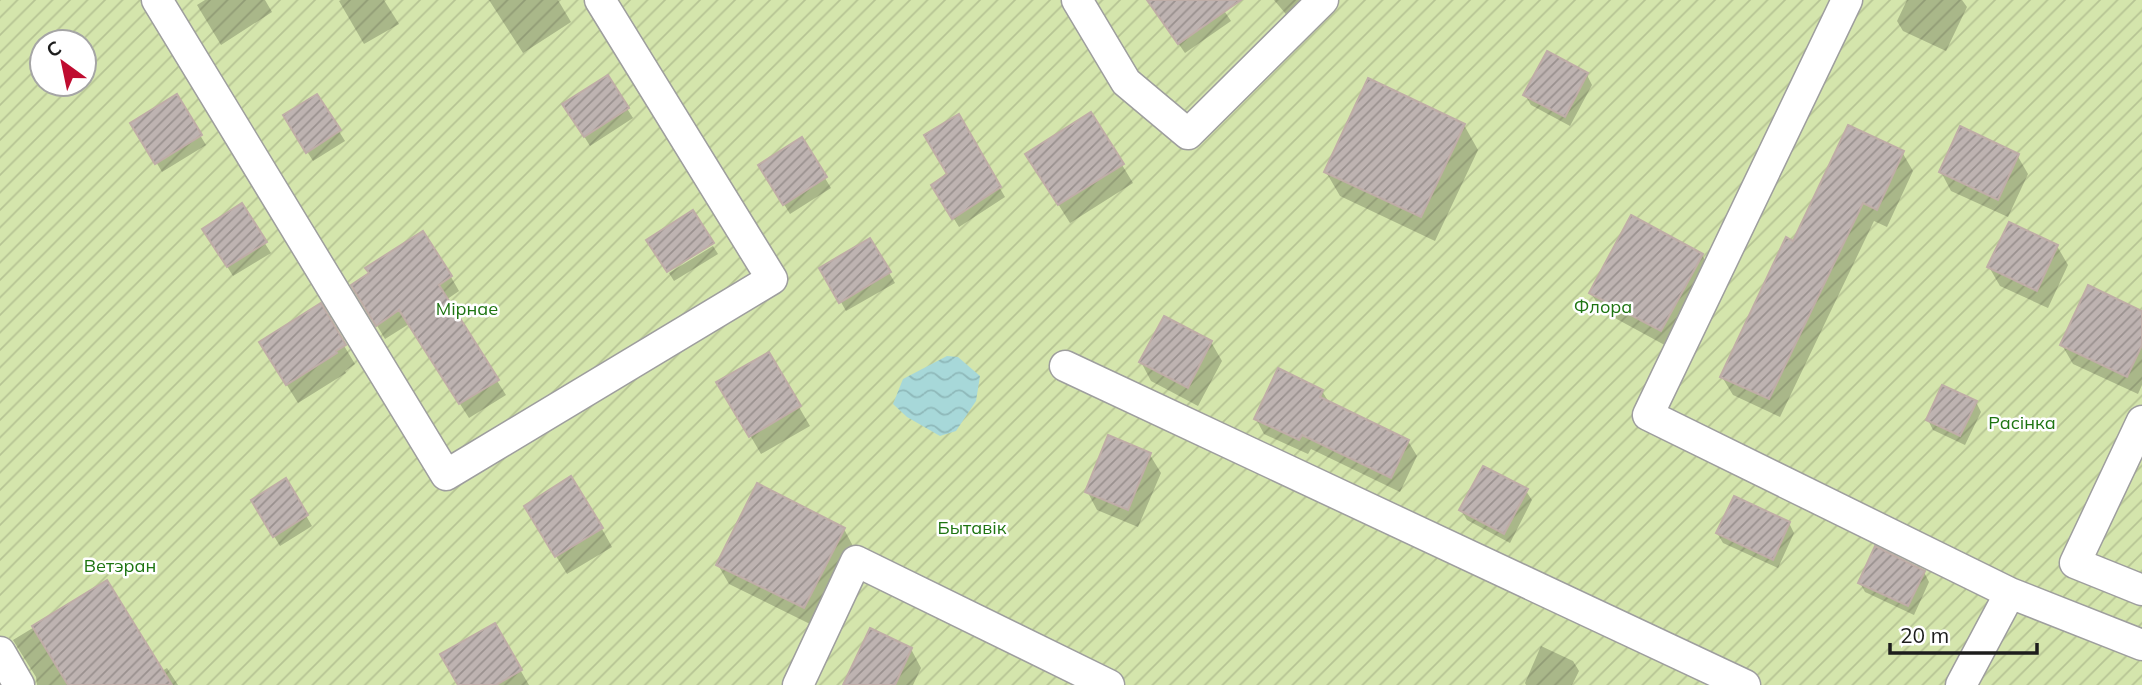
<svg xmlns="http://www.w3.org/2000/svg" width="2142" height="685" viewBox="0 0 2142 685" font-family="Mulish,sans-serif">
	<defs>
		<pattern id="garden-furrows" width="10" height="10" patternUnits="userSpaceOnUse" patternTransform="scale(1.75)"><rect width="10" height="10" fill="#d4e5ac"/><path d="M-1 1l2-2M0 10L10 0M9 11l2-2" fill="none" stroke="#b6c494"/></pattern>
		<pattern id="water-waves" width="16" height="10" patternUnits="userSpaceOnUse" patternTransform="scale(1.75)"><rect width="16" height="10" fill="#a7d8d9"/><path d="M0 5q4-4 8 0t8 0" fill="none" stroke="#8fb9ba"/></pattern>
		<pattern id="building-hatch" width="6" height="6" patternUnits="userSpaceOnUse" patternTransform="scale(1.75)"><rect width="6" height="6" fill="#beb3b1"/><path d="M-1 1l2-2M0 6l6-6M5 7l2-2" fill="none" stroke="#9a918f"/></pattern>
	</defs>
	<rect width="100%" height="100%" fill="#eee9e4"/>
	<path fill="url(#garden-furrows)" fill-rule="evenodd" d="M0,0H2142V685H0ZM42,42H84V84H42Z"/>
	<path fill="url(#water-waves)" d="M947,356L958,357L980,376L976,401L956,431L940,436L907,417L893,404L903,379Z"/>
	<path fill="#0003" d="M205,0H265L272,12L221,45L197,5Z
		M341,0H384L399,24L364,44L339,1Z
		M489,0H558L571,22L523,53Z
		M1164,0H1217L1231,21L1185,53L1160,17Z
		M1274,0H1313L1290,19Z
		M1907,0H1962L1967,7L1946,51L1903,31L1897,21Z
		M1587,75L1592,85L1570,126L1531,105L1525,95Z
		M607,77L633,118L590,146L565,105Z
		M317,96L345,141L313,161L285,116Z
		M177,97L206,145L162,172L133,123Z
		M1091,114L1133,183L1070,223L1038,172Z
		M958,117L1005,197L959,227L933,185L949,175Z
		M1464,125L1478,150L1435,241L1340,196L1326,172Z
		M801,139L831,188L790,214L766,175Z
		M1902,152L1913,171L1887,227L1874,221L1780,417L1733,395L1722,377L1794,243Z
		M2017,155L2028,174L2008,217L1951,191L1941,172Z
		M241,206L271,253L233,276L210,239Z
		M870,240L895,283L846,311L822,268Z
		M713,246L718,254L674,281L669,273Z
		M2057,246L2068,265L2048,308L2000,286L1989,267Z
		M1702,255L1713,274L1672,349L1602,311L1591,293Z
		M451,277L459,291L446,300L506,395L469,418L409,324L385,339L353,285Z
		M320,306L355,364L345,371L346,373L298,403L272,361Z
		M2142,313V385L2138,394L2073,364L2062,345Z
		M1211,342L1222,361L1198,406L1151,381L1141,362Z
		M768,354L810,426L761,454L719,382Z
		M1322,391L1330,404L1408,441L1417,456L1400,492L1311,449L1308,454L1264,434L1256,419Z
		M1976,402L1981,412L1965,445L1933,430L1928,420Z
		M1150,455L1161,473L1138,527L1097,510L1087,491Z
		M286,481L312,526L280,546L253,501Z
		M1526,491L1532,500L1510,543L1467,520L1461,510Z
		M1789,523L1794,533L1778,568L1723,543L1717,533Z
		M537,525L602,529L612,547L567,574Z
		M844,529L854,548L814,626L729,584L718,565Z
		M1924,572L1929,582L1914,615L1865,592L1860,583Z
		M107,583L162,671L167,668L178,685H37L36,677L13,640Z
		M494,625L529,685H460Z
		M1541,646L1573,661L1579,671L1572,685H1526L1525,683Z
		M911,649L921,668L913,685H848Z"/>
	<path fill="url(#building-hatch)" stroke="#bfada7" stroke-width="2" d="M1147,0H1241L1178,44Z
		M1547,51L1588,73L1565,117L1523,95Z
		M608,75L629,108L584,137L562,104Z
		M1368,78L1465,124L1421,217L1324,172Z
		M177,94L202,135L155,164L130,123Z
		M317,94L341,130L306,153L283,115Z
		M1091,112L1124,164L1058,205L1025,154Z
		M959,114L1001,187L952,219L931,185L947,174L924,135Z
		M1848,125L1904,151L1877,210L1863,203L1769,399L1720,377L1786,237L1793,241Z
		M1960,126L2019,154L1998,200L1939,172Z
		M802,137L827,177L783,205L758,165Z
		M242,203L267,242L227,267L202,229Z
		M693,210L714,243L667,272L646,240Z
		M1631,215L1703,254L1661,331L1589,293Z
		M2009,222L2058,245L2037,291L1987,267Z
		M423,231L452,276L439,285L499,380L459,404L399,310L376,326L351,285L369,273L365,268Z
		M870,238L891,272L839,303L819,268Z
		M2088,285L2142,311V345L2127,377L2060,345Z
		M321,303L346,345L336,351L337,353L286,385L259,342Z
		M1164,316L1212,341L1188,388L1139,362Z
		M769,352L801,406L749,437L716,382Z
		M1278,368L1323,390L1320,397L1409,440L1391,478L1302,435L1299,440L1254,419Z
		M1942,385L1977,401L1960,436L1926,420Z
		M1108,435L1151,453L1128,510L1085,492Z
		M1483,466L1528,489L1504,534L1459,510Z
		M571,476L603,528L555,557L524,506Z
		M286,478L308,515L273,537L251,500Z
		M757,483L845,528L804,608L716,565Z
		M1734,496L1790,522L1773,560L1716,533Z
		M1875,546L1925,571L1908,606L1858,583Z
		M107,580L172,685H68L32,626Z
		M495,623L522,670L496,685H458L440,654Z
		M870,628L912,648L895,685H843Z"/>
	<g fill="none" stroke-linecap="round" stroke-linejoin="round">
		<defs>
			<path id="lane" d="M157,0L446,475L772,279L600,0
				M1077,0L1126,82L1188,134L1323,0
				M1847,0L1648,415L2010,593L2142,645
				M1065,366L1745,685
				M2142,421L2075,563L2142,590
				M0,652L19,685
				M798,685L856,561L1109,685
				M1961,685L2010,593"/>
		</defs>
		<use href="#lane" stroke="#9e9e9e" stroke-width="33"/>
		<use href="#lane" stroke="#fff" stroke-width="30"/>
	</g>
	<g text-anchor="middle" stroke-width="5" stroke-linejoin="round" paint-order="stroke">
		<g font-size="18" fill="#1e7512" stroke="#fff">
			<text x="1603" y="313">Флора</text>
			<text x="467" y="315">Мірнае</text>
			<text x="2022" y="429">Расінка</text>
			<text x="972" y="534">Бытавік</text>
			<text x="120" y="572">Ветэран</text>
		</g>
	</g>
	<g transform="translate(63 63) rotate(327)"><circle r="33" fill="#ffffff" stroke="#a5a5a5" stroke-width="2"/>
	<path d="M0-5L12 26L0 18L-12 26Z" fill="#bf0c30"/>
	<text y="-10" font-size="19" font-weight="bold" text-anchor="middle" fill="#1d1d1d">С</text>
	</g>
	<path d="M1890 643v10h147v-10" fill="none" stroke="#1d1d1d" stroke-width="3.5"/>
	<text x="1900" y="643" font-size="21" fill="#1d1d1d" stroke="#ffffff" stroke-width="5" paint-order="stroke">20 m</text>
</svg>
